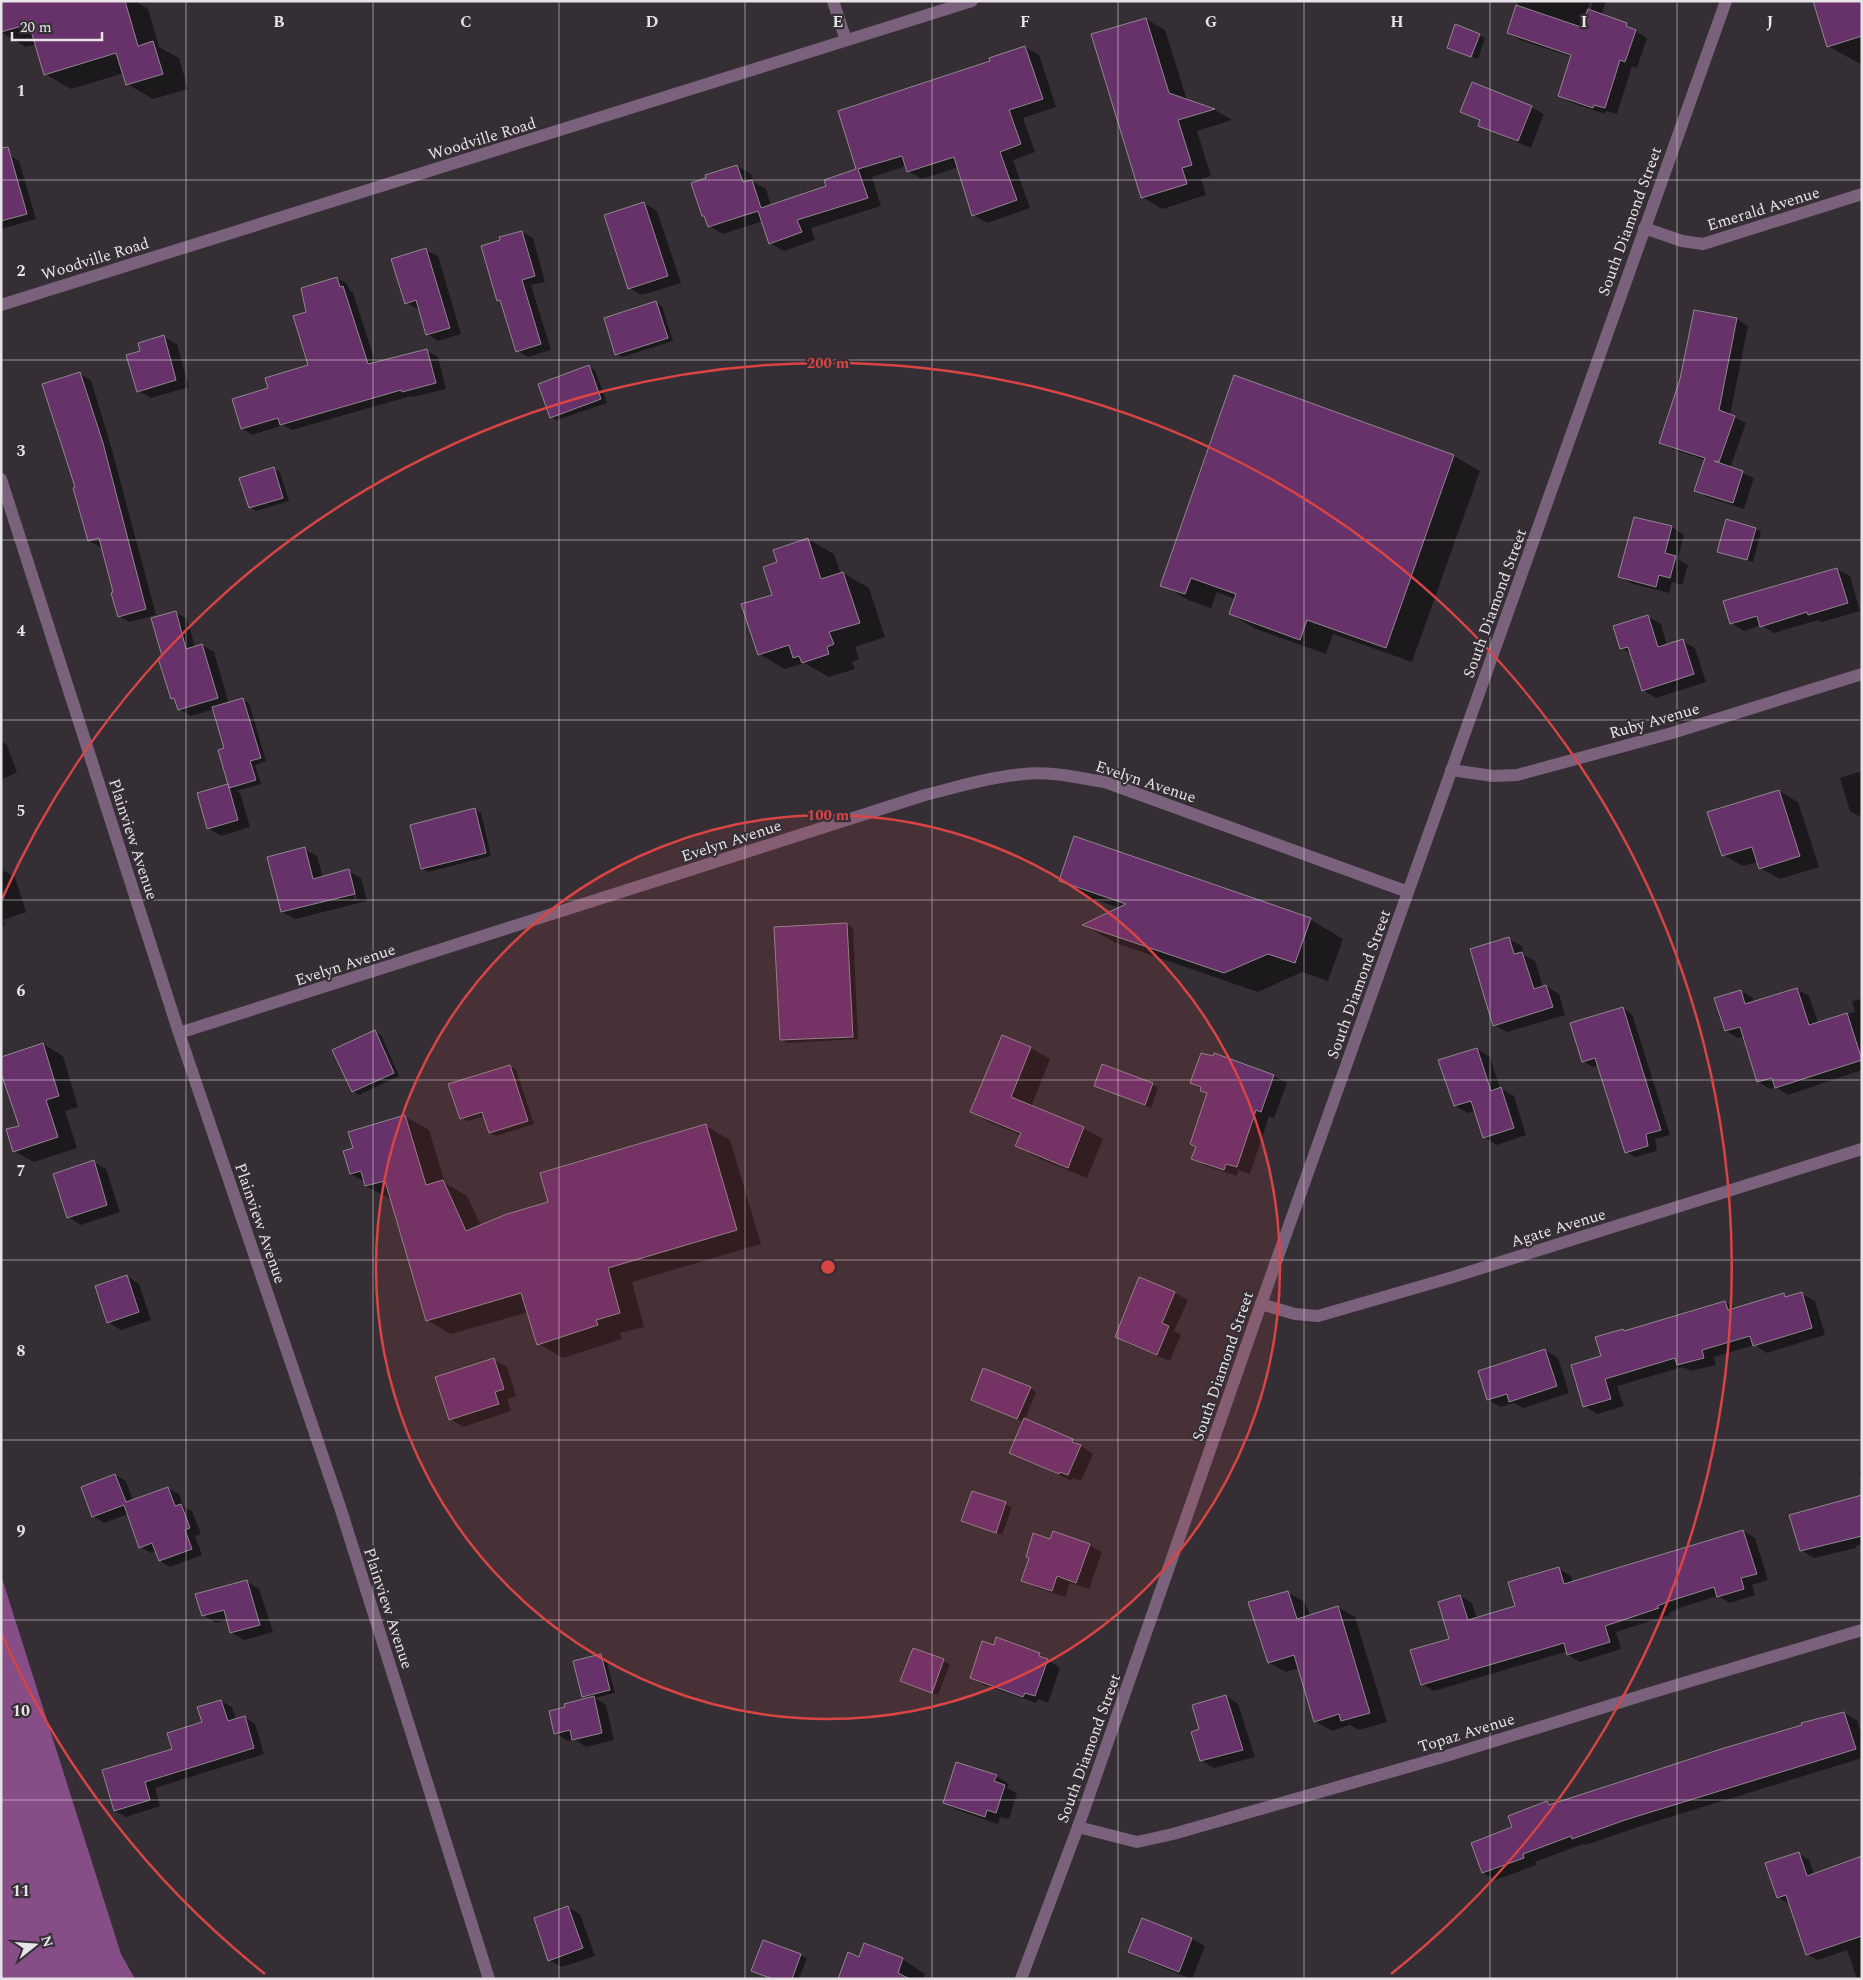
<svg xmlns="http://www.w3.org/2000/svg" width="1863" height="1980" viewBox="0 0 1863 1980" font-family="Spectral,serif">
	<rect width="100%" height="100%" fill="#352f35"/>
	<path fill="#864d87" d="M1,1575L121,1954L135,1979H1Z"/>
	<path fill="#0007" fill-rule="evenodd" d="M1,1H135L148,9L159,47L179,58L188,89L153,99L127,84L124,73L71,89L45,74L36,44L26,47L1,32Z
		M1519,1H1591L1585,15L1588,16L1593,1H1606L1601,16L1626,25L1647,38L1637,68L1632,66L1617,114L1606,111L1605,114L1572,103L1559,96L1572,57L1520,40L1508,33Z
		M1862,1V65L1828,46Z
		M1146,19L1165,30L1187,100L1215,110L1232,120L1197,131L1211,176L1201,179L1206,195L1162,209L1142,197Z
		M1479,35L1485,38L1478,59L1448,47Z
		M1025,47L1039,55L1056,107L1023,118L1035,152L1013,160L1030,208L987,223L973,215L959,167L922,179L908,171L906,166L872,177L881,206L811,228L815,240L784,251L770,243L763,221L723,234L709,226L706,217L703,216L737,166L751,174L753,182L766,189L771,206L827,187L858,170L840,112L992,62Z
		M1531,107L1544,114L1531,148L1493,132L1480,125L1481,121L1461,111Z
		M1,145L5,157L10,156L19,161L36,219L1,229Z
		M644,203L657,211L681,283L642,295L629,288Z
		M522,232L533,238L545,282L531,285L551,350L528,357L518,351L502,302L498,300Z
		M426,250L438,256L461,334L438,341L427,334L420,309H418L406,303Z
		M337,278L347,284L350,291L353,293L376,364L427,351L438,357L446,389L413,397L411,396L292,430L283,425L252,435L242,428L270,389L310,366Z
		M655,302L662,306L673,341L622,357L616,354Z
		M1737,319L1748,326L1730,415L1746,423L1730,468L1754,478L1744,509L1707,497L1696,490L1705,460L1672,449L1661,443Z
		M164,337L177,344L189,387L151,398L138,391L142,352Z
		M589,367L595,370L607,403L557,420L551,417Z
		M80,374L91,380L112,450L156,615L129,622L119,616L115,593L102,546L100,547L89,541Z
		M1235,377L1454,456L1480,471L1412,662L1333,634L1326,654L1256,629L1230,614L1235,599L1217,592L1211,608L1188,600L1162,585Z
		M274,469L280,472L289,501L256,511L250,507Z
		M1672,527L1684,535L1678,559L1688,565L1682,585L1672,582L1669,593L1633,584L1620,577Z
		M1756,529L1761,532L1753,562L1725,554L1719,551Z
		M808,539L834,554L841,574L843,573L869,588L885,637L855,647L859,659L852,662L855,669L829,677L804,663L785,669L759,654L774,595L778,563Z
		M1837,569L1850,576L1860,611L1822,622L1818,620L1774,633L1761,625L1744,631L1731,623Z
		M175,612L187,619L195,647L202,645L214,652L229,704L243,700L249,703L266,761L255,765L261,784L236,791L240,793L250,827L221,836L208,828L199,794L230,787L225,749L214,709L191,716L179,709L176,700L172,698L164,657Z
		M1648,617L1661,624L1667,645L1682,641L1695,648L1706,682L1656,698L1643,690L1631,654L1621,648Z
		M1,741L7,745L17,772L1,780Z
		M1862,771V818L1850,811L1840,778Z
		M1779,791L1798,802L1819,867L1780,879L1760,868L1758,862L1743,866L1723,855Z
		M475,810L481,813L491,856L428,872L422,868Z
		M1075,838L1311,920L1343,939L1328,981L1302,972L1258,992L1116,943L1084,925L1120,908L1093,899L1060,880Z
		M304,849L317,856L323,877L348,871L361,878L367,901L295,919L282,912ZM350,879H352L357,900L355,901Z
		M4,871L15,877L26,912L3,920L5,925L1,926V872Z
		M847,924L853,928L858,1039L787,1043L781,1039Z
		M1509,939L1522,946L1524,955L1535,961L1543,987L1546,986L1559,994L1565,1015L1507,1032L1494,1025Z
		M1797,989L1809,996L1818,1023L1855,1012L1852,1001L1862,999V1070L1788,1095L1776,1087L1770,1089L1758,1082L1744,1036L1738,1038L1726,1031L1741,991L1753,998L1754,1002Z
		M1623,1008L1632,1014L1670,1135L1655,1139L1657,1151L1635,1157L1626,1152L1598,1065L1593,1067L1583,1061Z
		M375,1032L381,1035L399,1076L359,1095L353,1091Z
		M43,1044L63,1056L78,1107L65,1111L77,1148L34,1162L14,1151Z
		M1031,1048L1050,1059L1031,1107L1083,1128L1103,1139L1087,1178L1036,1157L1017,1146L1021,1135L991,1123L971,1112Z
		M1477,1049L1490,1057L1500,1088L1514,1096L1526,1135L1497,1145L1484,1137L1475,1111L1468,1113L1455,1106Z
		M1214,1055L1274,1076L1287,1083L1274,1118L1269,1116L1250,1174L1239,1170L1237,1176L1206,1166L1193,1158L1208,1094L1192,1083Z
		M510,1066L516,1070L534,1124L496,1136L490,1133L485,1116L467,1121L461,1118Z
		M1152,1084L1158,1088L1151,1108L1095,1085Z
		M404,1116L429,1130L445,1183L467,1196L481,1226L550,1203L706,1126L730,1140L761,1244L632,1282L644,1327L620,1333L622,1339L563,1358L539,1344L528,1312L451,1334L427,1320L392,1200L366,1186L365,1182L351,1174L355,1149Z
		M94,1162L106,1169L120,1212L81,1225L68,1217Z
		M127,1276L139,1284L151,1320L121,1330L108,1322Z
		M1140,1279L1175,1293L1188,1300L1174,1331L1181,1335L1170,1361L1129,1344L1116,1337Z
		M1784,1294L1789,1298L1802,1294L1815,1301L1825,1335L1767,1353L1755,1345L1714,1357L1716,1365L1691,1371L1683,1367L1617,1386L1624,1406L1597,1414L1584,1406L1603,1357L1623,1330L1625,1332L1725,1302L1736,1308Z
		M1545,1350L1558,1358L1569,1393L1523,1408L1514,1403L1501,1407L1488,1400Z
		M494,1360L507,1367L516,1396L507,1399L511,1411L463,1427L450,1419Z
		M1030,1388L1036,1392L1025,1419L1073,1440L1093,1454L1081,1481L1073,1478L1072,1481L1011,1452L1024,1422L978,1403Z
		M1862,1472V1482L1859,1473Z
		M115,1475L126,1481L133,1501L168,1488L179,1494L183,1506L192,1511L201,1534L195,1536L202,1555L170,1567L160,1561L156,1551L151,1553L140,1547L128,1514L104,1523L93,1516Z
		M972,1492L1012,1507L1002,1535L962,1520Z
		M1862,1496V1544L1856,1546V1548L1814,1558L1801,1550Z
		M1743,1531L1755,1538L1768,1580L1752,1585L1755,1595L1730,1603L1718,1596L1682,1607L1669,1613L1670,1615L1616,1632L1621,1649L1580,1662L1568,1655V1651L1434,1691L1422,1684L1450,1639L1460,1596L1472,1603L1477,1619L1517,1607L1559,1569L1571,1576L1573,1582Z
		M1051,1540L1089,1545L1102,1552L1089,1589L1070,1583L1065,1597L1035,1587L1022,1580Z
		M246,1581L259,1589L273,1632L244,1640L232,1633L228,1620L216,1623L203,1615Z
		M1288,1593L1305,1602L1310,1616L1338,1607L1355,1617L1387,1722L1359,1730L1350,1725L1332,1731L1315,1721L1299,1668L1286,1672L1269,1663Z
		M994,1646L1039,1654L1060,1668L1048,1703L1038,1699L1036,1703L984,1685L971,1678Z
		M913,1650L950,1664L938,1695L902,1681Z
		M600,1655L606,1659L615,1693L595,1698L606,1705L614,1740L586,1747L574,1739L568,1741L555,1733L566,1708L588,1699L583,1696Z
		M1226,1696L1238,1704L1255,1757L1214,1768L1201,1760L1200,1730Z
		M221,1701L232,1707L236,1720L245,1717L255,1724L264,1754L155,1788L160,1806L126,1817L115,1811L173,1750L203,1722Z
		M1844,1713L1857,1720L1862,1735V1758L1638,1827L1586,1845L1583,1844L1535,1862L1536,1865L1496,1880L1483,1873L1472,1843L1513,1828L1547,1802L1553,1806Z
		M996,1776L1009,1784L1007,1788L1017,1793L1009,1819L1000,1817L998,1824L957,1810L944,1803Z
		M1798,1853L1809,1860L1814,1874L1862,1858V1979H1857L1847,1950L1818,1960L1807,1954L1789,1904L1778,1897Z
		M567,1907L580,1914L595,1956L562,1967L549,1960Z
		M1142,1919L1192,1939L1205,1946L1192,1979L1142,1959L1129,1951Z
		M764,1941L807,1958L799,1979H773Z
		M860,1959H902L925,1974L923,1979H848Z"/>
	<path fill="#673169" stroke="#8f878f" d="M1,1H125L138,46L153,41L163,74L126,85L116,53L44,75L29,24L1,32Z
		M1813,1H1862V36L1827,47Z
		M1516,5L1581,27L1588,9L1627,23L1626,26L1636,30L1625,62L1620,60L1605,108L1594,105L1593,108L1558,96L1571,55L1507,33Z
		M1146,18L1169,93L1215,109L1178,120L1192,165L1182,168L1187,184L1141,198L1091,34Z
		M1455,24L1480,34L1471,57L1447,48Z
		M1025,46L1043,99L1009,110L1021,144L1000,152L1017,200L972,216L954,157L907,172L902,156L858,169L868,198L797,220L802,232L769,244L758,211L708,227L704,216H702L691,183L706,178L705,175L737,165L743,182L752,180L761,208L826,186L824,180L856,169L838,111L990,61L989,58Z
		M1472,82L1532,106L1518,141L1478,126L1480,120L1460,112Z
		M8,147L27,214L1,221V148Z
		M644,202L668,276L628,289L604,215Z
		M522,231L535,276L522,280L541,344L516,352L500,300L497,301L481,246L500,240L499,237Z
		M426,248L450,328L426,335L416,300L405,304L391,259Z
		M337,277L340,287L343,286L368,364L427,349L436,383L402,392L401,390L280,425L278,418L241,429L232,399L268,388L265,378L308,365L293,316L306,312L301,288Z
		M656,301L668,338L615,355L604,318Z
		M1694,310L1737,318L1719,410L1735,416L1719,462L1714,461L1743,471L1733,503L1694,491L1705,458L1659,443L1680,379Z
		M164,335L176,380L137,392L126,355L140,351L138,343Z
		M589,365L601,399L550,418L538,384Z
		M80,372L103,443L146,609L118,617L111,593L113,592L99,538L88,541L73,488L75,487L42,384Z
		M1234,375L1454,455L1386,648L1307,620L1300,640L1229,614L1236,594L1191,578L1185,594L1160,586Z
		M274,467L283,498L249,508L239,478Z
		M1634,517L1672,526L1665,553L1676,556L1670,578L1659,575L1656,587L1618,577Z
		M1726,519L1756,528L1747,560L1717,552Z
		M808,538L821,579L843,572L860,623L829,632L834,644L827,647L829,654L802,663L799,656L793,658L789,645L758,655L741,604L772,595L763,567L777,562L773,550Z
		M1837,568L1848,603L1808,615L1807,612L1760,627L1757,616L1730,624L1723,601Z
		M176,611L186,649L202,644L218,698L178,710L174,698L171,699L158,658L162,656L151,618Z
		M1648,615L1658,647L1683,639L1694,674L1642,691L1628,647L1620,649L1613,626Z
		M243,698L261,758L250,761L256,780L229,788L218,750L224,748L212,707Z
		M228,784L238,820L207,829L197,793Z
		M1779,790L1800,856L1759,869L1752,847L1722,856L1707,812Z
		M475,808L486,853L421,869L410,825Z
		M1074,836L1311,918L1295,963L1268,954L1224,973L1082,925L1126,904L1059,881Z
		M305,847L313,879L349,869L355,894L281,912L267,857Z
		M847,923L853,1037L780,1040L774,927Z
		M1509,937L1514,954L1522,952L1534,989L1546,985L1553,1007L1493,1026L1470,949Z
		M1797,988L1809,1025L1847,1013L1862,1060L1775,1088L1772,1078L1757,1082L1740,1027L1725,1031L1714,998L1741,990L1745,1004Z
		M1623,1007L1661,1130L1646,1134L1648,1146L1625,1153L1595,1058L1582,1062L1570,1023Z
		M375,1030L394,1073L352,1092L332,1050Z
		M1002,1035L1031,1047L1011,1097L1084,1127L1068,1168L1015,1146L1021,1133L970,1112Z
		M43,1043L59,1096L46,1100L58,1137L13,1152L6,1129L19,1126L1,1073V1057Z
		M1477,1048L1491,1091L1501,1087L1514,1128L1483,1138L1471,1101L1454,1106L1438,1060Z
		M1201,1053L1213,1056L1214,1053L1274,1075L1261,1112L1256,1110L1237,1167L1226,1164L1224,1170L1191,1159L1196,1147L1190,1144L1207,1093L1200,1091L1201,1087L1190,1083Z
		M1102,1064L1153,1083L1145,1105L1094,1086Z
		M510,1065L528,1121L489,1133L482,1112L460,1119L448,1084Z
		M405,1115L426,1185L443,1180L466,1231L507,1214L548,1202L540,1173L706,1124L737,1230L608,1268L620,1313L596,1320L598,1325L537,1345L521,1293L426,1321L385,1181L365,1186L361,1171L350,1174L343,1151L353,1148L348,1132Z
		M94,1160L107,1205L67,1218L53,1174Z
		M127,1275L139,1312L107,1323L95,1286Z
		M1139,1277L1175,1292L1162,1323L1169,1326L1157,1355L1115,1337Z
		M1802,1292L1812,1328L1753,1346L1750,1336L1702,1350L1704,1358L1677,1365L1675,1358L1605,1379L1611,1399L1583,1407L1571,1365L1601,1356L1595,1337L1623,1329L1624,1331L1725,1301L1728,1310L1784,1293L1785,1297Z
		M1545,1349L1557,1386L1509,1402L1507,1394L1487,1400L1478,1371Z
		M494,1358L504,1389L495,1392L499,1404L449,1420L435,1377Z
		M983,1368L1031,1387L1017,1419L971,1400Z
		M1024,1418L1073,1439L1072,1442L1081,1445L1068,1475L1060,1472L1059,1474L1009,1453Z
		M115,1474L126,1502L168,1487L175,1506L181,1504L190,1528L185,1530L192,1549L159,1561L152,1543L139,1548L124,1505L92,1517L81,1487Z
		M972,1491L1006,1502L996,1533L961,1521Z
		M1862,1495V1536L1800,1551L1789,1515Z
		M1743,1530L1757,1574L1741,1578L1744,1589L1717,1597L1714,1587L1670,1601L1657,1606L1659,1608L1605,1626L1610,1642L1567,1655L1564,1643L1421,1685L1410,1650L1449,1639L1438,1602L1460,1595L1468,1620L1515,1606L1508,1582L1559,1567L1564,1584Z
		M1053,1531L1090,1544L1076,1583L1057,1576L1052,1591L1021,1581L1029,1558L1026,1557L1033,1533L1050,1539Z
		M247,1580L260,1625L230,1633L224,1610L202,1616L195,1594Z
		M1288,1591L1297,1619L1338,1606L1370,1713L1341,1721L1339,1714L1314,1722L1294,1655L1268,1663L1248,1602Z
		M996,1637L1040,1653L1039,1656L1048,1659L1035,1696L1025,1693L1023,1697L970,1678L982,1641L994,1645Z
		M913,1648L944,1659L932,1693L900,1681Z
		M601,1654L610,1690L582,1697L573,1661Z
		M1226,1695L1243,1750L1200,1761L1191,1732L1199,1729L1192,1705Z
		M594,1696L602,1733L572,1740L570,1730L554,1734L549,1711L565,1707L564,1704Z
		M221,1700L228,1721L245,1716L254,1748L145,1782L150,1800L114,1811L102,1770L172,1749L167,1733L202,1722L197,1707Z
		M1844,1712L1856,1749L1625,1820L1572,1839L1571,1836L1523,1854L1524,1858L1482,1873L1471,1843L1512,1827L1508,1816L1547,1801L1549,1805L1721,1749L1802,1725L1801,1723Z
		M956,1762L997,1775L994,1781L1005,1785L996,1813L987,1810L985,1817L943,1803Z
		M1799,1852L1807,1876L1862,1856V1936L1806,1955L1786,1895L1777,1898L1765,1863Z
		M568,1906L583,1948L548,1961L534,1918Z
		M1142,1918L1192,1938L1179,1972L1128,1952Z
		M763,1940L801,1954L792,1979H773L751,1971Z
		M864,1943L903,1958L898,1973L910,1979H838L848,1952L859,1957Z"/>
	<g fill="none" stroke-linecap="round" stroke-linejoin="round">
		<path stroke="#7b627c" stroke-width="12" d="M833,1L846,40
			M1644,228L1682,241L1703,244L1862,194
			M1,479L179,1033L341,1510L489,1979
			M1451,770L1493,776L1517,775L1672,733L1862,674
			M179,1033L925,795C957,787 990,777 1024,774C1050,771 1079,778 1105,782L1408,892
			M1261,1304L1295,1314L1318,1316L1453,1277L1862,1149
			M1078,1827L1137,1842L1173,1834L1446,1756L1650,1693L1862,1630"/>
		<path stroke="#7b627c" stroke-width="12" d="M1,305L972,1
			M1021,1979L1078,1827L1261,1304L1726,1"/>
	</g>
	<path fill="none" stroke="#e7e3e7" stroke-width="1" stroke-opacity="0.55" d="M186,1V1979M373,1V1979M559,1V1979M745,1V1979M932,1V1979M1118,1V1979M1304,1V1979M1490,1V1979M1677,1V1979M1,180H1862M1,360H1862M1,540H1862M1,720H1862M1,900H1862M1,1080H1862M1,1260H1862M1,1440H1862M1,1620H1862M1,1800H1862"/>
	<circle cx="828" cy="1267" r="452" fill="#d94445" fill-opacity=".12"/>
	<g fill="none" stroke="#d94445" stroke-width="2.5">
		<circle cx="828" cy="1267" r="452"/>
		<path d="M265 1974A904 904 0 0 1 2 1635M2 899A904 904 0 1 1 1391 1974"/>
	</g>
	<g text-anchor="middle" stroke-width="4.5" stroke-linejoin="round" paint-order="stroke">
		<g font-size="16" fill="#e7e3e7" stroke="#352f35">
			<text transform="translate(482 138) rotate(-17)" y="6">Woodville Road</text>
			<text transform="translate(1763 208) rotate(-17)" y="6">Emerald Avenue</text>
			<text transform="translate(1629 221) rotate(-70)" y="6">South Diamond Street</text>
			<text transform="translate(95 258) rotate(-17)" y="6">Woodville Road</text>
			<text transform="translate(1494 603) rotate(-70)" y="6">South Diamond Street</text>
			<text transform="translate(1654 720) rotate(-16)" y="6">Ruby Avenue</text>
			<text transform="translate(1146 781) rotate(18)" y="6">Evelyn Avenue</text>
			<text transform="translate(134 839) rotate(72)" y="6">Plainview Avenue</text>
			<text transform="translate(731 840) rotate(-18)" y="6">Evelyn Avenue</text>
			<text transform="translate(345 964) rotate(-18)" y="6">Evelyn Avenue</text>
			<text transform="translate(1358 984) rotate(-70)" y="6">South Diamond Street</text>
			<text transform="translate(261 1223) rotate(71)" y="6">Plainview Avenue</text>
			<text transform="translate(1558 1227) rotate(-17)" y="6">Agate Avenue</text>
			<text transform="translate(1222 1366) rotate(-71)" y="6">South Diamond Street</text>
			<text transform="translate(389 1608) rotate(72)" y="6">Plainview Avenue</text>
			<text transform="translate(1466 1732) rotate(-17)" y="6">Topaz Avenue</text>
			<text transform="translate(1088 1748) rotate(-70)" y="6">South Diamond Street</text>
		</g>
	</g>
	<g font-size="16" text-anchor="middle" font-weight="bold" fill="#e7e3e7" stroke="#352f35" stroke-width="4.5" stroke-linejoin="round" paint-order="stroke">
		<text x="279" y="27">B</text>
		<text x="466" y="27">C</text>
		<text x="652" y="27">D</text>
		<text x="838" y="27">E</text>
		<text x="1025" y="27">F</text>
		<text x="1211" y="27">G</text>
		<text x="1397" y="27">H</text>
		<text x="1584" y="27">I</text>
		<text x="1770" y="27">J</text>
		<text x="21" y="96">1</text>
		<text x="21" y="276">2</text>
		<text x="21" y="456">3</text>
		<text x="21" y="636">4</text>
		<text x="21" y="816">5</text>
		<text x="21" y="996">6</text>
		<text x="21" y="1176">7</text>
		<text x="21" y="1356">8</text>
		<text x="21" y="1536">9</text>
		<text x="21" y="1716">10</text>
		<text x="21" y="1896">11</text>
	</g>
	<circle cx="828" cy="1267" r="8" fill="#d94445" stroke="#352f35" stroke-width="2.5"/>
	<g font-size="15" text-anchor="middle" font-weight="bold" fill="#d94445" stroke="#352f35" stroke-width="4.5" stroke-linejoin="round" paint-order="stroke">
		<text x="828" y="368">200 m</text>
		<text x="828" y="820">100 m</text>
	</g>
	<rect width="1863" height="1980" fill="none" stroke="#e7e3e7" stroke-width="5"/>
	<g transform="translate(35 1945) rotate(73)" stroke="#352f35" stroke-width="4" paint-order="stroke">
	<path d="M0-4L9 19L0 12L-9 19Z" fill="#e7e3e7"/>
	<text y="-8" font-size="14" font-weight="bold" text-anchor="middle" fill="#e7e3e7">N</text>
	</g>
	<path d="M12 32v8h90v-8" fill="none" stroke="#e7e3e7" stroke-width="2.5"/>
	<text x="20" y="32" font-size="15" fill="#e7e3e7" stroke="#352f35" stroke-width="4" paint-order="stroke">20 m</text>
</svg>
